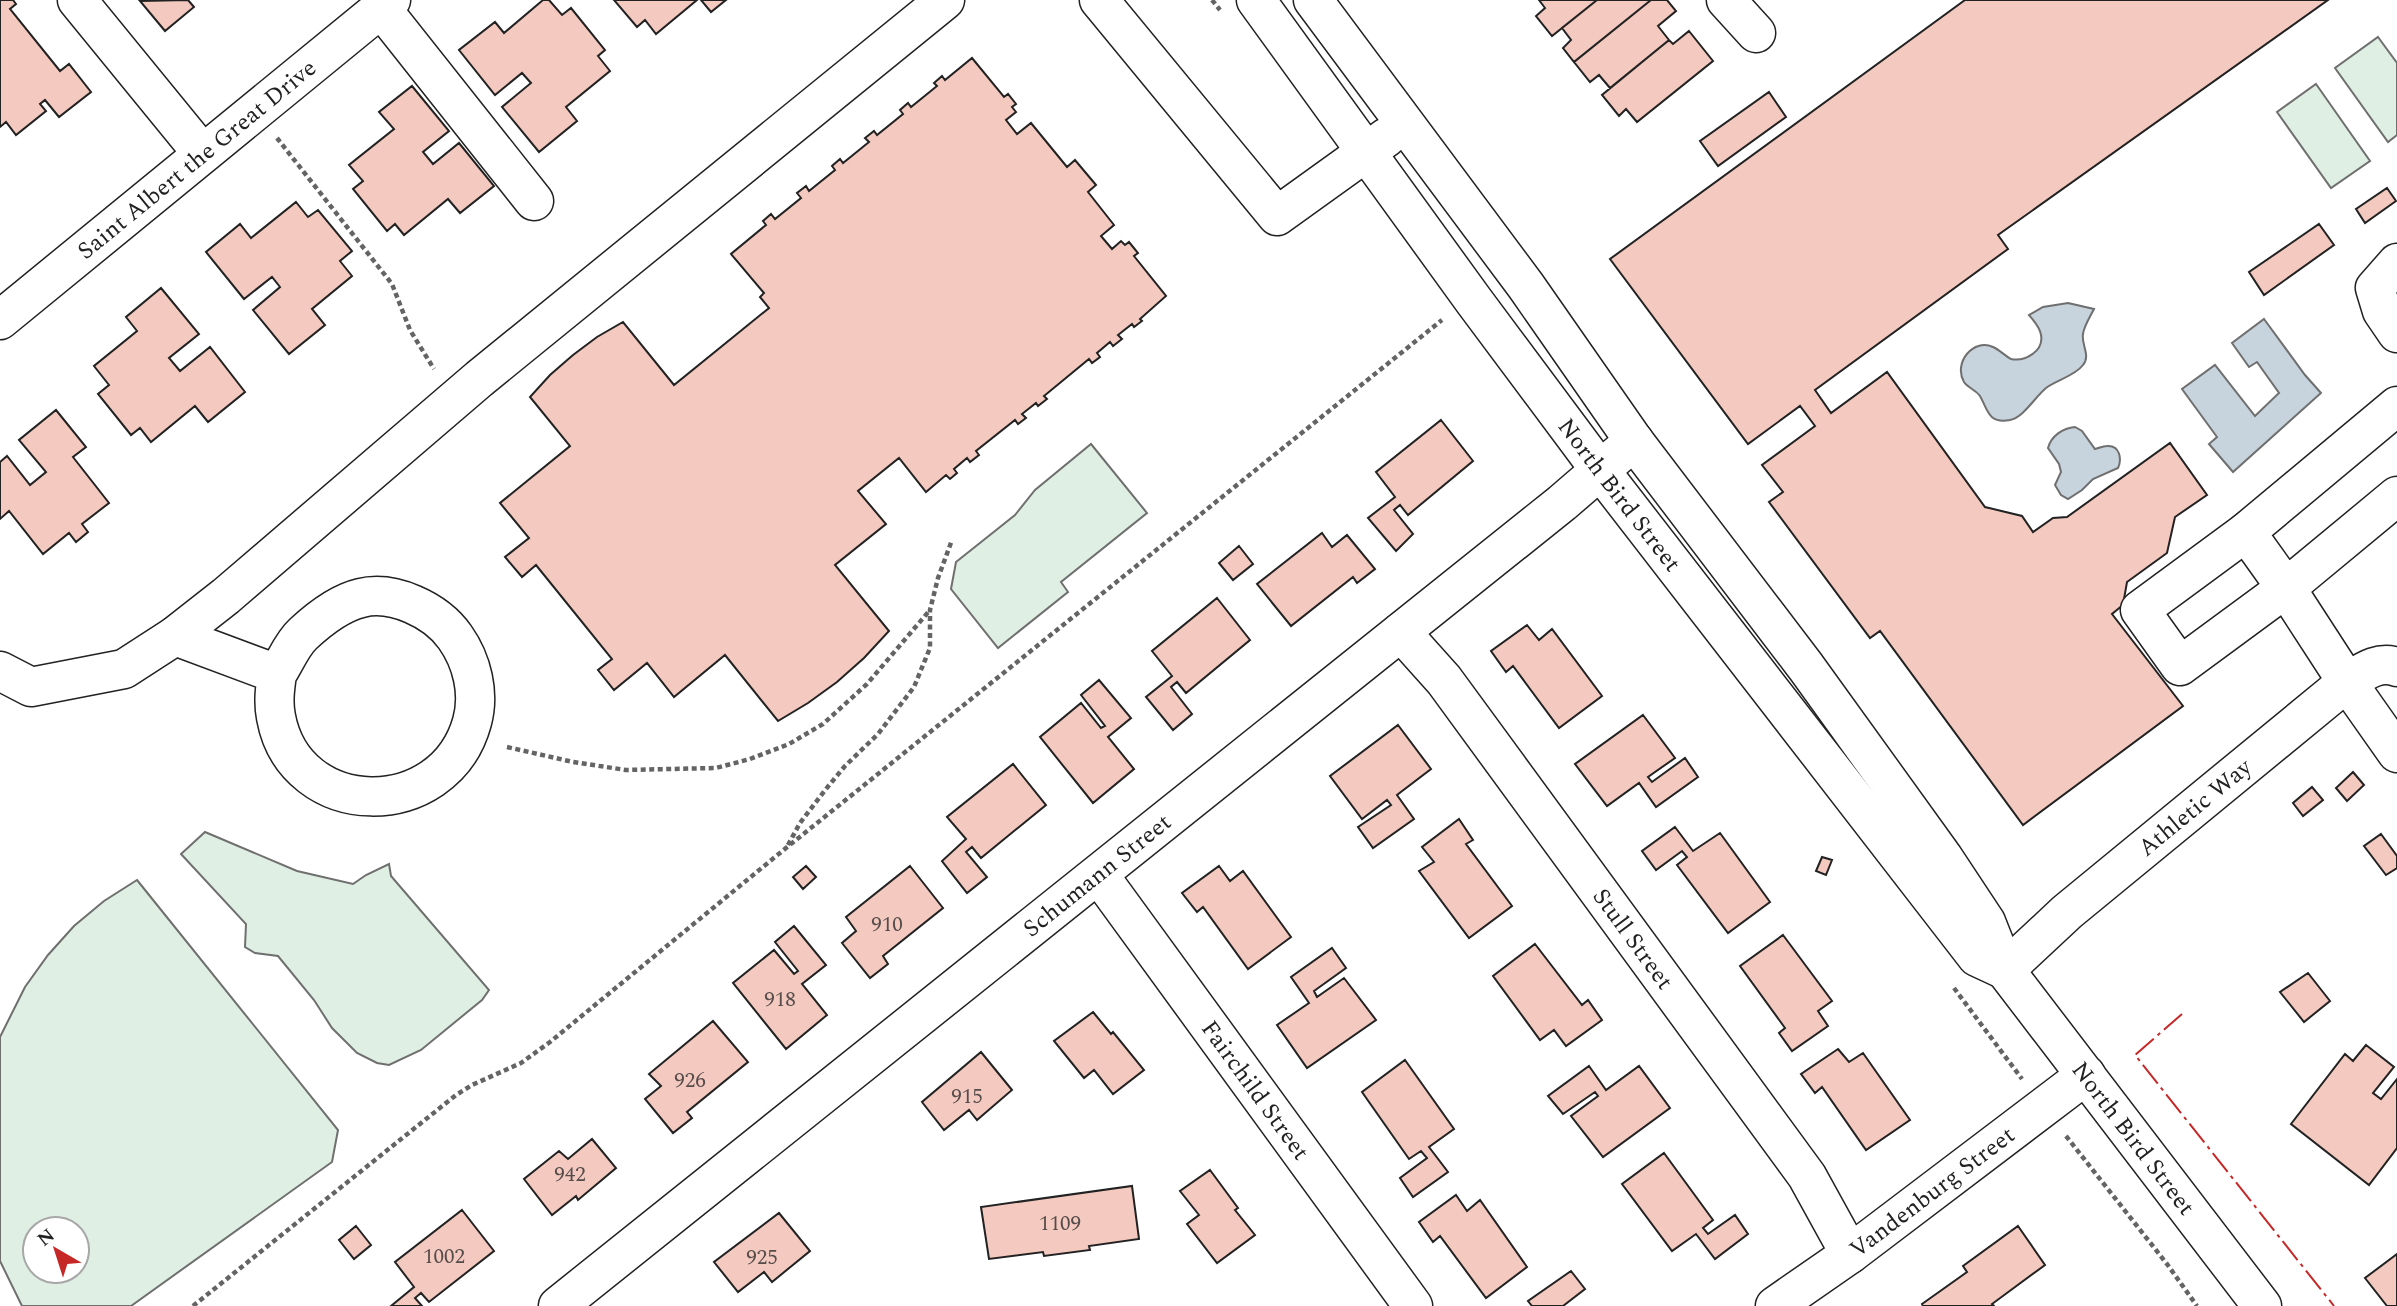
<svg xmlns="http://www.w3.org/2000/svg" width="2397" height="1306" viewBox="0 0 2397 1306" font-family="Spectral,serif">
	<rect width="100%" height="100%" fill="#fff"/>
	<path fill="#e0efe3" stroke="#6f6f6f" stroke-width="2" fill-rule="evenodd" d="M2378,37L2397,63V135L2388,142L2335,68Z
		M2316,84L2370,161L2331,188L2277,112Z
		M1091,444L1147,513L1061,582L1068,592L998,648L951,589L956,562L1015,515L1035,490Z
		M205,832L297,871L353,884L366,875L389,864L391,876L489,990L482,1000L421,1050L389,1065L377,1063L357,1053L332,1028L314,1000L278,956L255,953L245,947L246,924L181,854Z
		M137,880L338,1130L332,1162L131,1306H22L0,1261V1037L25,987L48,955L74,926L104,901ZM35,1229H77V1271H35Z"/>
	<path fill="#c7d3dd" stroke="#6f6f6f" stroke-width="2" d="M2068,303L2094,309C2090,317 2084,326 2083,334C2081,345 2091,355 2083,365C2075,376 2056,380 2046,388C2035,397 2024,417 2010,420C1988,424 1988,410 1980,396C1976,390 1968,388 1964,382C1953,363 1973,338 1993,347C2000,350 2005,356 2011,359C2025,362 2044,351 2041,335C2040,327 2034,321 2029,315L2043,307Z
		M2264,319L2305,375L2321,393L2233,472L2209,444L2217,437L2182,389L2215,365L2255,416L2279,393L2257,362L2249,367L2232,343Z
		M2075,427L2082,431L2095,449C2099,448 2103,446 2107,446C2120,445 2122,459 2118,468L2093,479L2082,490L2068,499L2061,495L2055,485L2061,472L2059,464L2048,448C2051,436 2063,428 2075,427Z"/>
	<path fill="#f3c9c0" stroke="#222" stroke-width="2" d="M0,0H13L16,4L10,9L60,71L69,64L91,92L59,117L45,100L40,104L46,111L16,135L6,122L0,127Z
		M188,0L194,7L165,31L140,1Z
		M543,0H549L562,15L571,8L605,50L598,56L610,71L566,107L577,121L539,152L502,107L531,83L522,73L495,95L459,50L495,22L504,33Z
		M614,0H697L656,34L645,20L637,27Z
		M701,0H726L711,12Z
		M1539,0H1597L1552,36L1536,16L1545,8Z
		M1597,0H1651L1574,62L1563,48L1571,40L1562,28Z
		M1651,0H1667L1676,11L1658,26L1669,40L1610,88L1599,75L1590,82L1574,62Z
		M1965,0H2328L1998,235L2008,249L1815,390L1831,413L1887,372L1985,507L2022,516L2033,532L2053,518L2067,517L2170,443L2207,495L2175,517L2167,553L2127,582L2123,605L2112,614L2183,706L2023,825L1880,631L1870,638L1769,502L1783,492L1762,465L1815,426L1800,406L1748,444L1610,259Z
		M1689,31L1713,61L1637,122L1626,109L1619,116L1602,95L1669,40L1673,44Z
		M972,58L1004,97L1008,94L1016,104L1012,107L1016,112L1006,120L1017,134L1031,123L1067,167L1075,160L1096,185L1088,192L1114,225L1101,236L1112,249L1121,241L1125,245L1129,242L1138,253L1134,256L1166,296L1140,319L1142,321L1134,327L1132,324L1118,335L1122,339L1113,346L1110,342L1097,353L1100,357L1092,363L1089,359L1044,396L1047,399L1038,406L1036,403L1022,414L1026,418L1018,424L1015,420L976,451L979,455L970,462L967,458L954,469L957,473L950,479L946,475L926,492L899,458L858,491L886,524L835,565L889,631L864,658L837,682L808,703L778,721L725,655L674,697L647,663L614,690L598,670L612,659L536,565L522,577L505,557L529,538L500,503L570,446L530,397L550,375L573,355L597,337L623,322L674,385L769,308L760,297L764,293L731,254L766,225L763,221L771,214L775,219L801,198L797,193L806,186L809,191L835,170L832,166L840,159L843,163L869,142L865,138L874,131L877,135L903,114L900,110L908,103L911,107L937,86L934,83L942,76L945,80Z
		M412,86L449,131L423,152L433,164L459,143L494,186L460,213L448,199L404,235L395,224L387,231L353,189L363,181L349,165L394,129L379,112Z
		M1769,92L1786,117L1718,166L1700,141Z
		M2387,188L2396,201L2365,223L2356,209Z
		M296,202L308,217L318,210L352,251L340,261L352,276L312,309L325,325L289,354L253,310L280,287L272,277L244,299L206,252L240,224L251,238Z
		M2319,224L2334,245L2264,295L2249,272Z
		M161,288L199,334L169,358L180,371L210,347L245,392L208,422L195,406L151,442L140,428L131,435L98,394L109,385L94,366L137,331L126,317Z
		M56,410L86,447L73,457L109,503L82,524L88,532L76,542L69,533L43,554L9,511L0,519V462L7,456L30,485L46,472L19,440Z
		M1441,420L1473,461L1408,515L1400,505L1394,510L1413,534L1396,551L1368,518L1395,497L1376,472Z
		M1322,533L1332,547L1347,535L1375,569L1357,583L1353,577L1291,626L1257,584Z
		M1239,546L1253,564L1233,580L1219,563Z
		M1217,598L1250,640L1186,693L1177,682L1171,687L1192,714L1173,730L1146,697L1172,676L1152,651Z
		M1527,625L1539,640L1552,629L1602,696L1559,728L1513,666L1506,672L1491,651Z
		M1099,680L1131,718L1108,737L1134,769L1093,803L1040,737L1081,703L1101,728L1105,726L1081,695Z
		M1643,715L1675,758L1648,777L1652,782L1685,758L1698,777L1656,807L1639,783L1607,806L1575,764Z
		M1398,725L1431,769L1397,795L1414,819L1373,848L1358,827L1391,805L1387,800L1362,819L1330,776Z
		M1013,764L1046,805L981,858L972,847L966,852L987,877L967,893L942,861L966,839L947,817Z
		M2353,772L2364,785L2347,801L2336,788Z
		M2312,787L2323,800L2303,816L2293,803Z
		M1459,819L1473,840L1466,844L1512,906L1469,938L1419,871L1434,862L1422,847Z
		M1675,827L1693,851L1720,833L1770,902L1728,933L1677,865L1687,857L1682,851L1656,870L1642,851Z
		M2381,834L2397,856V868L2386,875L2364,846Z
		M1822,857L1832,860L1826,875L1816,871Z
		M806,866L816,877L803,889L793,877Z
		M910,866L943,908L883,956L888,964L870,978L842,943L856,931L846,917Z
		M1219,866L1230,881L1243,871L1291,937L1248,969L1203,907L1197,912L1182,893Z
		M794,926L826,965L802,984L827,1015L786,1049L733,983L774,950L794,974L798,971L775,942Z
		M1783,935L1832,1001L1818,1011L1828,1026L1792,1051L1779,1033L1785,1028L1740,966Z
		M1535,944L1582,1005L1588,1000L1602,1020L1566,1046L1554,1030L1540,1040L1493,976Z
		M1332,948L1346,968L1314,991L1317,997L1344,978L1376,1020L1307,1068L1277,1025L1309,1003L1291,977Z
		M2308,973L2330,1001L2304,1022L2280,992Z
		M1093,1012L1111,1034L1113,1032L1144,1070L1113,1094L1094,1070L1084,1078L1054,1041Z
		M713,1021L748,1062L687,1112L692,1118L673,1133L645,1099L661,1086L649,1074Z
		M2366,1045L2394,1067L2373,1093L2381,1099L2397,1079V1148L2369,1185L2291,1124L2345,1054L2353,1061Z
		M1838,1049L1849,1062L1863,1053L1910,1120L1866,1150L1822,1087L1815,1093L1801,1074Z
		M981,1052L1012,1090L977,1120L969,1110L944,1130L922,1102Z
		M1405,1060L1454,1129L1429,1147L1448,1172L1413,1197L1400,1178L1427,1158L1421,1151L1409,1159L1362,1092Z
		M1589,1066L1606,1090L1639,1066L1670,1108L1603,1157L1571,1116L1598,1096L1595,1092L1563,1114L1548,1096Z
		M592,1139L616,1168L578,1200L576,1196L552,1215L524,1179L559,1151L568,1159Z
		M1664,1153L1713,1220L1703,1228L1708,1234L1735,1215L1748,1234L1715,1259L1696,1234L1672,1251L1622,1184Z
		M1210,1170L1238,1208L1235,1210L1255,1235L1217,1263L1187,1224L1199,1215L1180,1191Z
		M1132,1186L1139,1239L1089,1246L1090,1250L1044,1256L1043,1252L989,1259L981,1207Z
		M1456,1195L1467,1211L1480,1200L1527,1267L1486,1298L1440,1236L1433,1242L1419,1222Z
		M462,1210L494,1251L429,1302L421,1293L415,1298L422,1306H391L414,1287L395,1262Z
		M779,1213L810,1251L772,1282L764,1272L738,1292L714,1262Z
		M356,1226L371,1245L354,1259L339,1240Z
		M2018,1226L2045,1265L1992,1304L1994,1306H1923L1922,1304L1967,1272L1963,1266Z
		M2397,1254V1306H2387L2365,1278Z
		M1571,1271L1585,1289L1563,1306H1532L1528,1301Z"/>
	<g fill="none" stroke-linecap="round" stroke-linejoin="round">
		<defs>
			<g id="minor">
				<path d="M77,0L202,153"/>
				<path d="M1099,0L1277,216L1387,137"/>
				<path id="s1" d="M1256,0L1474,301L1600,470L1977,957L2005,970"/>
				<path id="s2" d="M1313,0L1526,286L1634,441L1806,667L1943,857L1986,922L2005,970L2262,1306"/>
				<path d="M1726,0L1756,33"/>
				<path d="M381,8L534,201"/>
				<path d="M2397,263L2375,288L2382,311L2397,333"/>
				<path id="s3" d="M0,320L391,0"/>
				<path d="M2397,406L2246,532L2286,588L2397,496"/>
				<path d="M2246,532L2140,610L2180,666L2286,588L2347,682L2397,753"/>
				<path id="s4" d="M1401,632L1444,680L1807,1176L1850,1254"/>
				<path d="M175,636L277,674C275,688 273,702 276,717C295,821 444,823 472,722C480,693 472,661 455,637C436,610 393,590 361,598C340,603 318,620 303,634C292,644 285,662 277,674"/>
				<path d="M0,671L31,687L124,669L175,636L226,596L479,379L945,0"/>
				<path id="s5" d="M1099,875L1413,1306"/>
				<path id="s6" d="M2005,970L2067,912L2347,682C2362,673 2378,660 2397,667"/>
				<path id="s7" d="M558,1306L1562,503L1634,441"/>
				<path id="s8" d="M1775,1306L1850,1254L2086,1075"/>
			</g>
		</defs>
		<use href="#minor" stroke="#222" stroke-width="41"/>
		<path stroke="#646464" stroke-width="4.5" stroke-dasharray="5 3.5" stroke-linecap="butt" d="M1212,0L1220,10
			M277,138L392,284L410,330L434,369
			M507,747L573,762L626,770L716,768L750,759L789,744L823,724L867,684L930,610
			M788,845L800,823L826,789L845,766L878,734L914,687L930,648V610L938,578L952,540
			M1954,988L2022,1079
			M2066,1136L2167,1264L2197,1306
			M193,1306L456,1095L472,1085L521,1063L550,1042L786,848L1442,320"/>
		<use href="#minor" stroke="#fff" stroke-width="38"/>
		<path stroke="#c62828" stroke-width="2" stroke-dasharray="24 5 3.5 5" stroke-linecap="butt" d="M2182,1014L2135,1055L2334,1306"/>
	</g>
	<g text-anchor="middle" stroke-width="5" stroke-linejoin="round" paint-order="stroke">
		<g font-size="21" fill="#564c4a">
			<text x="887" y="931">910</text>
			<text x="780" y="1006">918</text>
			<text x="690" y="1087">926</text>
			<text x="967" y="1103">915</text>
			<text x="570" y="1181">942</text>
			<text x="1060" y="1230">1109</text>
			<text x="444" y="1263">1002</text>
			<text x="762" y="1264">925</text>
		</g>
		<g font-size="24" fill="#222" stroke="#fff">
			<text dy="8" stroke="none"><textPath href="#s3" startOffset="254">Saint Albert the Great Drive</textPath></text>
			<text dy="8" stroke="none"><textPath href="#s1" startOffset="614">North Bird Street</textPath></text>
			<text dy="8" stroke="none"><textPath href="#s6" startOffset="250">Athletic Way</textPath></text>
			<text dy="8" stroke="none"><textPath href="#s7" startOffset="690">Schumann Street</textPath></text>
			<text dy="8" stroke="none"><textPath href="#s4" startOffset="385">Stull Street</textPath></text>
			<text dy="8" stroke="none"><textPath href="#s5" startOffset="266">Fairchild Street</textPath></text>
			<text dy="8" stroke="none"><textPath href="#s2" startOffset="1405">North Bird Street</textPath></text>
			<text dy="8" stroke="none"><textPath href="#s8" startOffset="194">Vandenburg Street</textPath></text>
		</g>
	</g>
	<g transform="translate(56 1250) rotate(321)"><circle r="33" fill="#ffffff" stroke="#a7a7a7" stroke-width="2"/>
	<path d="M0-5L12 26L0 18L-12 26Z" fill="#c62828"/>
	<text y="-10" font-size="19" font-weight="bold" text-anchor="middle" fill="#222222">N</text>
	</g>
</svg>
